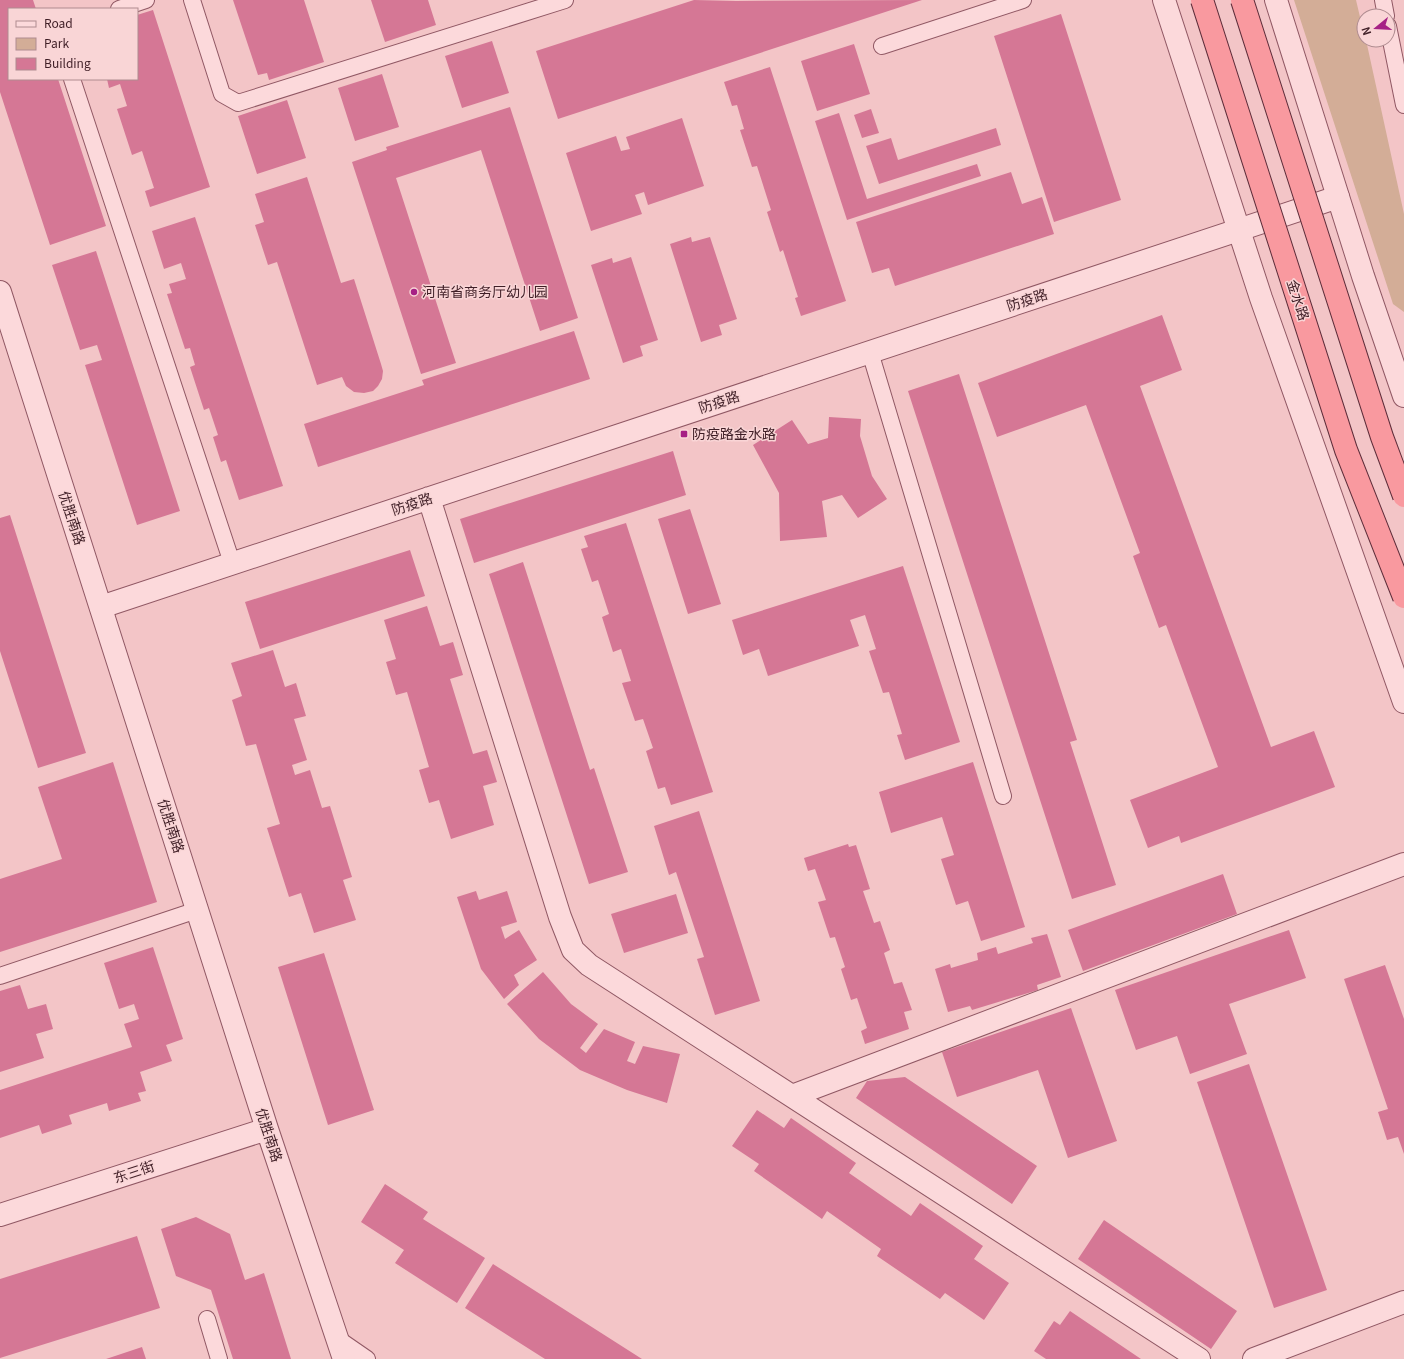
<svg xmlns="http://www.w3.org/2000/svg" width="1404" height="1359" viewBox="0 0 1404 1359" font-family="Georgia,'Noto Sans SC',serif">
	<rect width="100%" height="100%" fill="#f3c5c7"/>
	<path fill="#d3ad97" d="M1294,0H1356L1364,34V40H1366L1404,214V312L1393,304Z"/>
	<path fill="#d57795" d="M0,0H33L36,9H9V79H58L106,226L50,245L0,92Z
		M233,0H304L324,62L269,80L267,73L258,75Z
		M371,0H428L436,25L385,42Z
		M694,0L736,1L922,0L558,119L536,51Z
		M153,10L210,187L150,207L145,191L154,188L142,151L132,155L117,109L127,106L120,84L109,88L107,79H137V15Z
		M1061,14L1121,200L1054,222L994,36Z
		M492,41L509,93L462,108L445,56Z
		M854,44L870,94L817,111L801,61Z
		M770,67L846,301L801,316L795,298L798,297L783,250L780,252L767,212L771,210L757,166L752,167L740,130L744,129L737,105L732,106L724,82Z
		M382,74L399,127L355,141L338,88Z
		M287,100L306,158L257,174L238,116Z
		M510,107L578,318L540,331L481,150L396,178L456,363L421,374L352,162L387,150L386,147Z
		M871,109L879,133L862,138L854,115Z
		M839,113L867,199L977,164L981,176L847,220L815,121Z
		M682,118L704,186L648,205L644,192L635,195L642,214L591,231L566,153L616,136L621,151L630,149L626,137Z
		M996,128L1001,145L879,184L866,146L891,138L898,160Z
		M1011,172L1022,204L1042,197L1054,234L895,286L889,268L872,273L856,222Z
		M307,177L341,283L354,279L381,364L383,371L382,379L378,386L373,391L364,393L354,392L346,386L342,377L317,385L277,262L268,265L255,225L264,222L255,194Z
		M195,217L283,486L239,500L226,460L221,462L213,437L218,435L209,408L204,410L190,367L195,365L190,348L185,349L167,294L172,293L169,284L186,279L181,263L164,269L152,231Z
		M691,237L692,242L710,237L737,319L719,325L722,335L701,342L670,244Z
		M96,251L180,511L137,525L85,365L102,360L97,345L80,350L52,265Z
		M631,257L658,340L640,346L643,356L623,363L591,265L612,258L613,263Z
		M1162,315L1182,370L1140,386L1271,747L1314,731L1335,787L1181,843L1179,836L1148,848L1130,800L1218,767L1166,625L1159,628L1133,556L1140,553L1086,405L997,437L978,383Z
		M574,331L590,379L318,467L304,424L424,385L422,380Z
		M959,374L1077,740L1070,742L1116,885L1072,899L908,391Z
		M829,417L861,419L860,436L872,476L887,499L858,518L842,495L822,501L827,537L780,541L779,493L753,445L792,420L808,444L828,438Z
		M673,451L686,495L474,563L460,519Z
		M690,509L721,604L688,614L658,519Z
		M10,515L86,753L38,768L0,651V518Z
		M626,523L713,792L671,805L665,787L658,789L646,751L653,748L643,719L635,721L622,683L631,681L621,649L613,652L602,617L609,614L598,580L592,582L581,549L588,547L584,536Z
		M410,550L425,596L260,649L245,602Z
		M523,562L590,770L594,768L628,872L589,884L489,574Z
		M903,566L960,742L905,760L897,735L902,734L889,692L883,693L869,651L876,649L865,615L850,620L859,646L768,676L759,649L743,655L732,620Z
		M427,606L440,646L453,642L463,675L450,679L473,754L487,750L497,782L483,786L494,825L451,839L439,800L429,803L419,770L429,767L407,692L396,695L386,662L396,659L384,620Z
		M273,650L285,687L296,683L306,716L294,719L307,760L292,765L295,775L310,770L322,808L330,806L352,877L343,880L356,920L314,933L301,893L289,897L267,828L280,824L256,744L246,746L232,700L242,696L231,663Z
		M113,762L157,902L0,952V879L62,859L38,787Z
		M973,762L1025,927L981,941L968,901L956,905L941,859L954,855L942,817L891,833L879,792Z
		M699,811L760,1001L715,1015L697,959L704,957L676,872L669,875L654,826Z
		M848,844L849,847L856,845L870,889L863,891L874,923L880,921L890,950L884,953L894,984L902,982L912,1010L904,1012L909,1029L865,1044L861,1031L867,1028L857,998L851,1000L841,969L845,967L835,937L830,938L818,902L826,900L815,869L808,871L804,858Z
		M1223,874L1237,914L1083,971L1068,930Z
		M476,891L479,900L507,891L517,922L501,927L505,939L519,930L537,960L514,975L519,985L504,999L481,969L457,897Z
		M676,894L688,933L624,953L611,914Z
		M1289,930L1306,978L1229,1004L1247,1054L1190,1074L1177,1036L1136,1050L1115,990Z
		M1047,934L1061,977L1037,985L1038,990L972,1010L970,1006L948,1012L935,969L950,964L951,968L978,960L977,953L996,947L998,954L1033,943L1031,938Z
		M153,947L183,1039L166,1045L172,1061L140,1072L146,1091L138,1093L141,1101L109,1111L107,1103L69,1115L72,1124L42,1134L39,1125L0,1138V1090L132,1047L124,1024L139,1019L134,1004L119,1009L104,963Z
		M324,953L374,1110L328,1125L278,967Z
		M1385,965L1404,1019V1154L1398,1137L1387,1140L1378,1112L1388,1109L1344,979Z
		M543,972L571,1004L598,1024L580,1048L586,1053L604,1029L635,1042L627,1061L635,1064L643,1046L680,1054L667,1103L627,1090L580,1070L539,1039L507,1004Z
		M20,985L28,1009L46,1004L53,1029L36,1034L44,1058L0,1072V991Z
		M1071,1008L1117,1141L1068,1158L1038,1070L957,1097L942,1052Z
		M1249,1064L1327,1290L1274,1308L1197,1082Z
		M905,1077L1037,1166L1012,1204L856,1098L867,1081Z
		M757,1110L784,1128L791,1118L856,1163L849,1173L911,1216L920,1203L983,1246L974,1259L1009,1283L984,1320L945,1293L940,1299L877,1256L881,1249L827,1211L822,1219L754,1171L759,1164L732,1146Z
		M385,1184L428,1212L423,1219L485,1258L457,1303L395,1263L404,1250L361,1222Z
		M196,1217L230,1234L245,1280L264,1273L291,1359H233L211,1290L176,1276L161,1229Z
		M1104,1220L1237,1311L1211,1349L1078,1259Z
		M137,1236L160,1308L0,1358V1279Z
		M493,1264L642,1359H545L465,1308Z
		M1070,1311L1141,1359H1046L1034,1351L1054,1321L1060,1325Z
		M142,1347L146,1359H106Z"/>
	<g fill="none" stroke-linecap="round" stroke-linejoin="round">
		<defs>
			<path id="service" d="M192,0L222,94L238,103L565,0
				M1383,0L1386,16
				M119,9L146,0
				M1388,26L1404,105
				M882,46L1023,0
				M72,79L232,563
				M870,352L1003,796
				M0,976L197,910
				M207,1319L219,1359
				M338,1339L367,1359"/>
			<path id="minor" d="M429,498L560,917L573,950L589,965L1199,1359
				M101,607L1338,197
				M792,1096L1404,864
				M1254,1359L1404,1302"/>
			<path id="tertiary" d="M1164,0L1261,298L1404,702
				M1276,0L1363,276L1404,396
				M0,292L267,1129L344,1359
				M0,1215L267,1129"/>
		</defs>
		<use href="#service" stroke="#905864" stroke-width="18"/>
		<use href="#minor" stroke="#905864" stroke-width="24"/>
		<use href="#tertiary" stroke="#905864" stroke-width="24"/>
		<use href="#service" stroke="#fcd9db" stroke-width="16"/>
		<use href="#minor" stroke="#fcd9db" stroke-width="22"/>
		<use href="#tertiary" stroke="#fcd9db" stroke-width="22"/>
		<defs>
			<path id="primary-bridge" d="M1202,0L1346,450L1404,597
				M1242,0L1382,437L1404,496"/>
		</defs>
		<use href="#primary-bridge" stroke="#5e2d3a" stroke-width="24" stroke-linecap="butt"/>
		<use href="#primary-bridge" stroke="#f9999f" stroke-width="22"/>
	</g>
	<g fill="#a62185" stroke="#f9d5d6" stroke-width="1.5">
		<circle cx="414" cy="292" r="4"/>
		<rect x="680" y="430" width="8" height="8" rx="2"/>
	</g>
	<g text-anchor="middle" stroke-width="3" stroke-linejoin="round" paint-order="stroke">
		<g font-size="14" fill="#3f1e26" stroke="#f9d5d6" text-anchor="start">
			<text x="422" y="297">河南省商务厅幼儿园</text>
			<text x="692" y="439">防疫路金水路</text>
		</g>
		<g font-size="14" fill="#3f1e26" stroke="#f9d5d6">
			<text transform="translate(1027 300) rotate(-18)" y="5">防疫路</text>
			<text transform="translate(1298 300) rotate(72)" y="5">金水路</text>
			<text transform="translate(719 402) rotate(-18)" y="5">防疫路</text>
			<text transform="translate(412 504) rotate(-18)" y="5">防疫路</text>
			<text transform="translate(72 518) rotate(72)" y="5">优胜南路</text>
			<text transform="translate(171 826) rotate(72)" y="5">优胜南路</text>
			<text transform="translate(269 1135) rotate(72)" y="5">优胜南路</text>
			<text transform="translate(134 1172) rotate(-18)" y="5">东三街</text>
		</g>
	</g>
	<rect x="8" y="8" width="130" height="72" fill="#f9d5d6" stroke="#af8c90"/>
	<rect x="16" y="21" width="20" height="6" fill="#fcd9db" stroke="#af8c90"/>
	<text x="44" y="28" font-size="12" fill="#3f1e26">Road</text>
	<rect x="16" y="38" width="20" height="12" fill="#d3ad97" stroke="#af8c90"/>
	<text x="44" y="48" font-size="12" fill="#3f1e26">Park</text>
	<rect x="16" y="58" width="20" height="12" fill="#d57795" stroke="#af8c90"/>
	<text x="44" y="68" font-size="12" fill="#3f1e26">Building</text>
	<g transform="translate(1376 28) rotate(252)"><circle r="19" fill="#f9d5d6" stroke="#af8c90"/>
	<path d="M0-3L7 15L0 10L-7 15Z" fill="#a62185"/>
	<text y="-6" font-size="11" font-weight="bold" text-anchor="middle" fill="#3f1e26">N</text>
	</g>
</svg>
